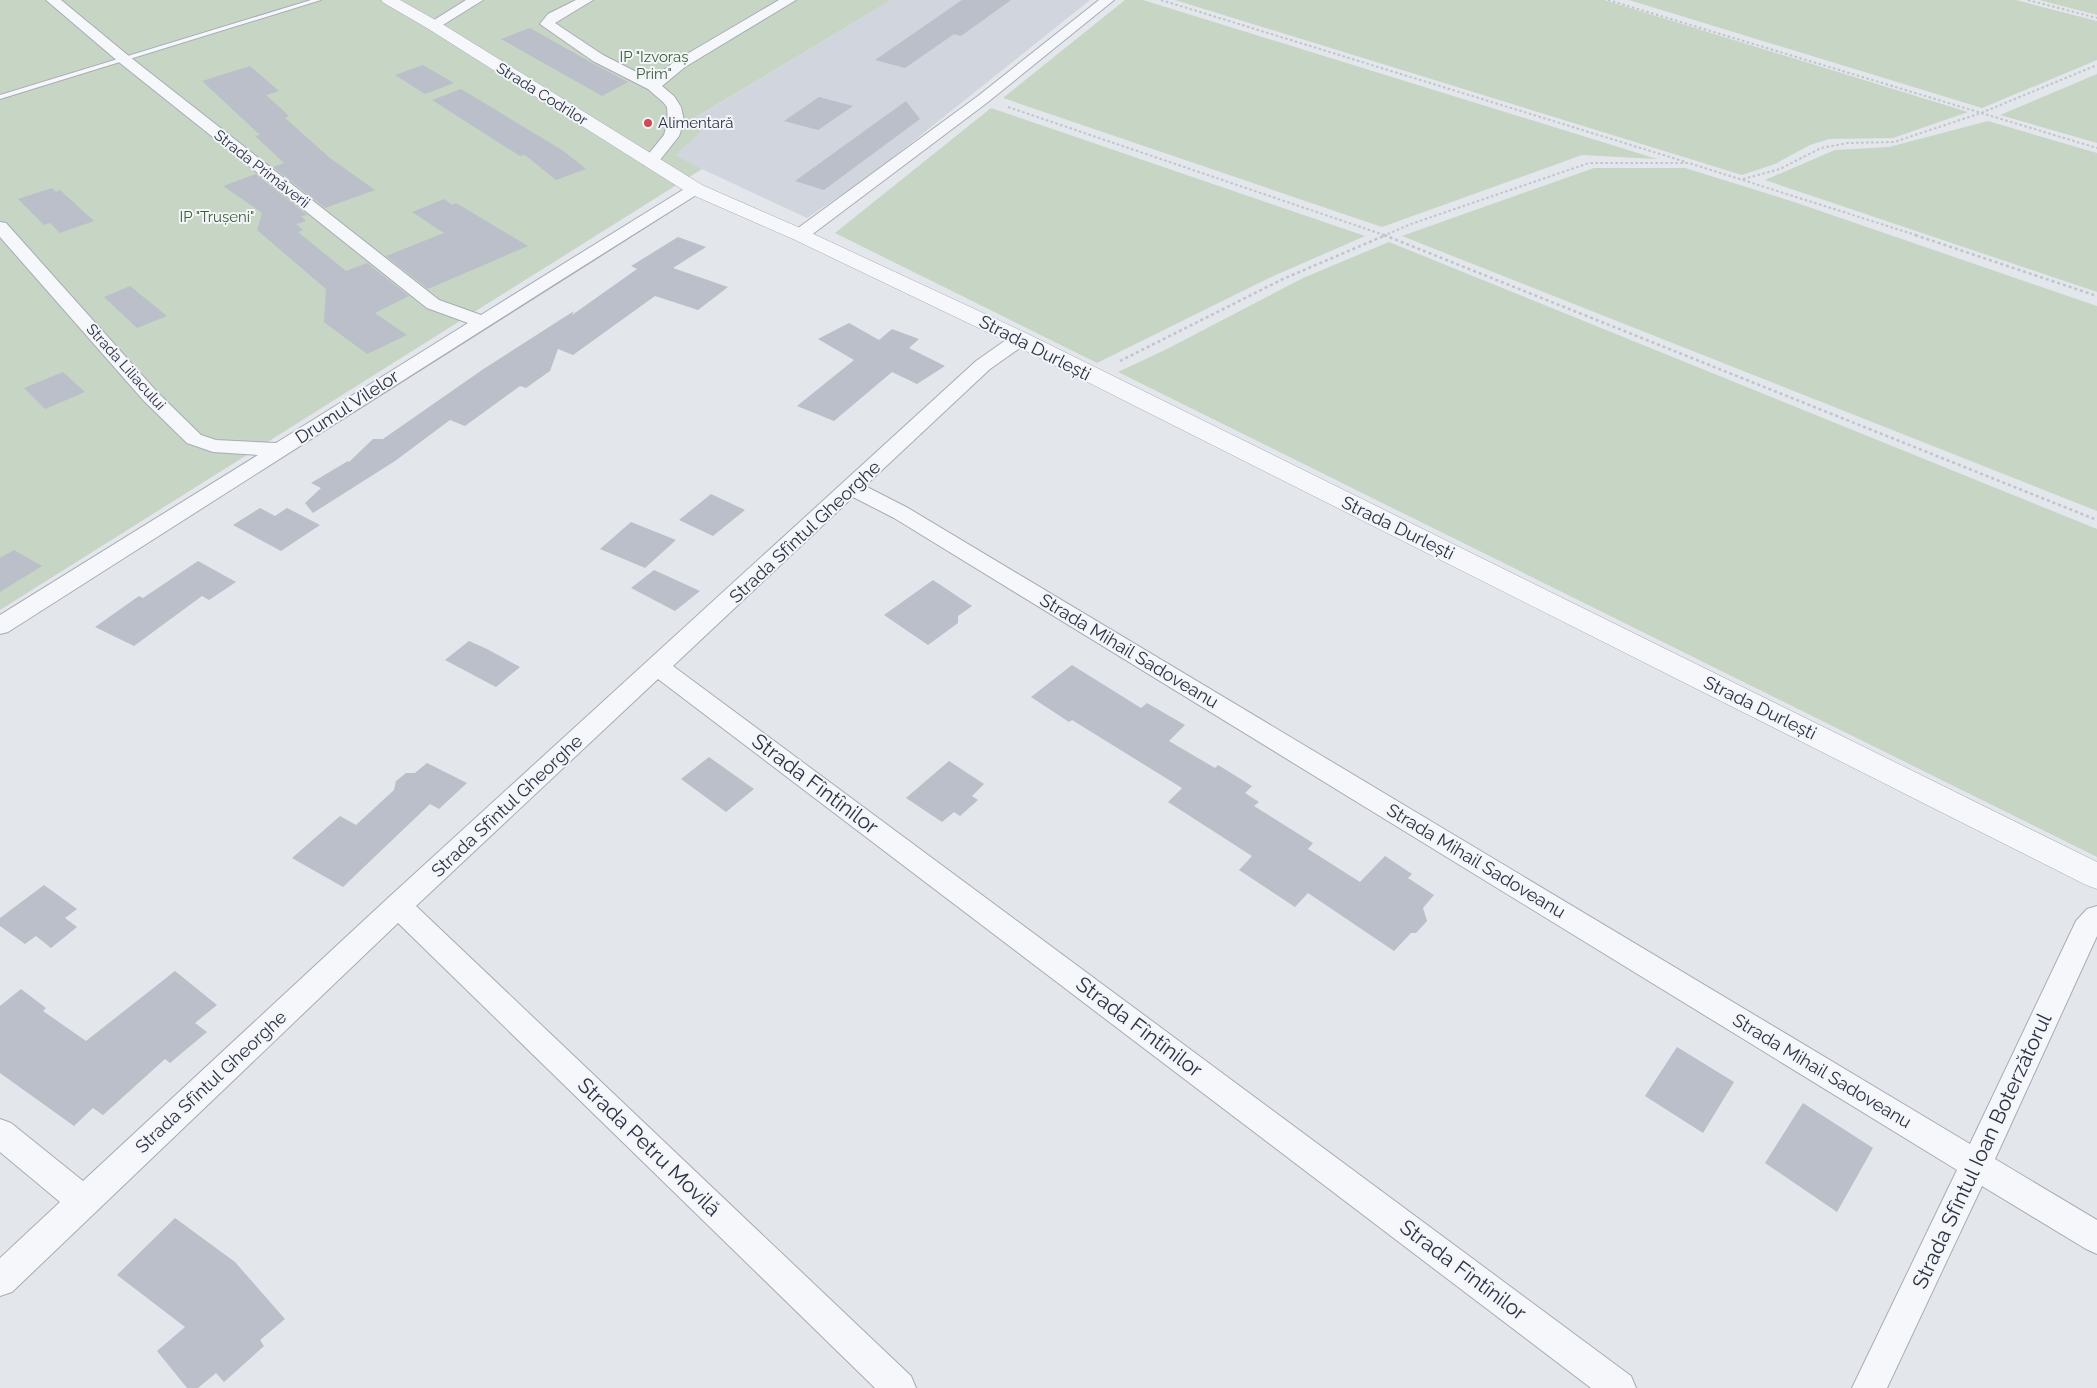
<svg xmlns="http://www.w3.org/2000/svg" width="2097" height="1388" viewBox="0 0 2097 1388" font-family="Raleway,sans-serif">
	<rect width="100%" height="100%" fill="#e3e6eb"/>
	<path fill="#d1d5dd" d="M891,0H1090L871,175L807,218L702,169L676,155L701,130L685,124Z"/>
	<path fill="#c7d5c4" d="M0,0H891L686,123L702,130L676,155L702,169L0,610Z
		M1125,0H1143L1657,159L1582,155L1382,227L1003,98Z
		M1175,0H1604L1968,112L1893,138L1829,139L1810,145L1775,164L1742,175Z
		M1629,0H2016L2097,21V60L1982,108Z
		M2039,0H2097V15Z
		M2097,74V143L2000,115Z
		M991,108L1365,236L1269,278L1097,363L835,233Z
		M1988,121L2097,153V292L1765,180L1835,150L1889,147Z
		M1594,168H1685L1791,201L2097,306V511L1402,236Z
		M1389,242L2097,529V857L1118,372L1165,350L1303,278Z"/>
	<path fill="#babfc9" d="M962,0H1011L961,36L954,34L905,68L875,60Z
		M530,28L592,63L628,82L602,96L501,39Z
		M423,65L454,83L425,94L395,75Z
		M250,66L279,91L266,95L289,116L285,118L330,158L375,190L325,208L273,167L284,163L255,136L260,135L202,81Z
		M461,89L562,150L586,169L556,180L525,155L520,156L432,100Z
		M819,97L853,106L818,130L784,121Z
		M906,101L920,119L824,190L795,181Z
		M256,174L307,215L301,216L306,221L296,224L303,230L298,232L346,271L367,263L409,296L375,313L407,335L367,354L324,322L326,289L257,230L262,213L223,186Z
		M52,188L56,192L60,190L94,221L60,233L50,223L44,225L18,199Z
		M444,199L452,205L456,203L528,246L428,289L386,256L444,233L412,212Z
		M678,237L706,247L673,268L728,287L698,310L655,296L573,355L558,349L550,371L526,388L520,386L465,426L450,420L395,461L313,513L305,503L321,488L311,483L348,461L349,462L373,439H383L482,370L574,311L572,315L637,269L631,266Z
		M130,286L167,316L137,328L104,297Z
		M849,323L879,340L892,329L919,339L909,348L945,366L917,384L892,372L834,421L797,406L854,360L818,339Z
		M63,372L85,392L45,409L24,388Z
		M711,494L745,510L713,536L679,520Z
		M260,508L275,516L287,508L320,525L281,551L233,525Z
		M631,522L676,540L645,568L600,549Z
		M14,550L42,566L0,592V558Z
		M198,561L236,582L209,600L202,596L134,646L95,627L139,596L143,598Z
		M654,570L700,591L675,611L631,588Z
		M933,580L972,606L958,616V623L928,645L884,615Z
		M469,641L487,649L520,667L496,687L445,660Z
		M1072,665L1141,708L1147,703L1185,725L1169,741L1215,768L1218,765L1252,786L1245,793L1259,802L1254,806L1313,843L1308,849L1360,882L1385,856L1412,874L1408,878L1434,895L1423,908L1427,921L1416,933H1411L1394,951L1308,893L1295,907L1239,870L1252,856L1168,802L1182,788L1072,720L1069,722L1031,697Z
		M709,757L754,789L726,812L681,779Z
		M949,761L984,784L972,796L978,800L960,816L954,812L942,822L906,798Z
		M427,763L467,783L439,809L430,804L343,887L292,858L340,816L356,825L394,790L396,781L406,773H415Z
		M44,885L77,909L65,918L77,927L51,948L36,936L25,944L0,926V918Z
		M175,971L217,1005L195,1023L207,1032L170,1063L165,1059L103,1115L93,1108L74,1126L0,1073V1006L21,989L46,1008L43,1011L86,1041Z
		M1677,1047L1734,1082L1703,1133L1645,1096Z
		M1803,1103L1873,1148L1837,1212L1765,1163Z
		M175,1218L235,1262L285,1319L260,1340L264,1346L224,1382L216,1373L198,1388H187L157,1351L185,1327L117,1275Z"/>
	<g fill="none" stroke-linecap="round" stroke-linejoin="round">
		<defs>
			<path id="service" d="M311,0H321L0,99V95Z"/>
			<path id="minor" d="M46,0H61L130,57L439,300L481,315L689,186H701L703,189L701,192C468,338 239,485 8,632L0,634V615L258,455L213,452L187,443L144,401L0,237V222L6,223L158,393L201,435L216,440L276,443L468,323L427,308L120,63Z
				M466,0H483L438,28H428L426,25Z
				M576,0H593L555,23L603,55L652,80L675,61L779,0H796L685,67L662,86L674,96L681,107L684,121L679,136L656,165H644L642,162L664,135L668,121L667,107L663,102L648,89L593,61L540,24L548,14Z
				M1099,0H1114L988,102L806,239H794L792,235L794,231L978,96Z
				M1020,333L1027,335L1029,339L1027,343L990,369L865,486L908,508L1970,1144L2076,921L2087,909L2097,906V936L1995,1159L2097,1220V1254L2086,1249L1982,1186L1887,1388H1852L1957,1170L894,518L853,497L673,666L1631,1376L1636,1388H1591L658,679L416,906L911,1376L916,1388H875L398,923L12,1292L0,1296V1258L60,1202L0,1152V1119L11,1123L83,1181L388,898L976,361L1013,335Z"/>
			<path id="tertiary" d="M381,0H400L439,22L702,185L807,231L1028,334L2097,862V889L2086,885L1012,344L793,239L688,193L427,28L384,3Z"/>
		</defs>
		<use href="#service" stroke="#a8acb6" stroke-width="2"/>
		<use href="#minor" stroke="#a8acb6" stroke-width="2"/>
		<use href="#tertiary" stroke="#a8acb6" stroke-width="1"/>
		<path stroke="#c1c4cb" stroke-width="2" stroke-dasharray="2.5 2.5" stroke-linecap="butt" d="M1161,0L1686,162
			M1608,0L2097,148
			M2028,0L2097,18
			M1008,107L1387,236
			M1743,179L1780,169L1821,148L1848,143L1894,142L1981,113L2097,65
			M1383,236L1411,224L1589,163H1689L1919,236"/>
		<path stroke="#c1c4cb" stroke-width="2.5" stroke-dasharray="3 3" stroke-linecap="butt" d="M1384,235L2097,520
			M1915,235L2097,296
			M1120,361L1283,279L1386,235"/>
		<use href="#service" fill="#f6f7fa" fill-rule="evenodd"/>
		<use href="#minor" fill="#f6f7fa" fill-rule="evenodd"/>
		<use href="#tertiary" fill="#f6f7fa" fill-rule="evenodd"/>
	</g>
	<circle fill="#d04953" stroke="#f3f5f9" stroke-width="2" cx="648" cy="123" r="5"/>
	<g text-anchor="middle" stroke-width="4" stroke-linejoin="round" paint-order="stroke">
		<g font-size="15" fill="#3c6038" stroke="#f3f5f9">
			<text x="654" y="62">IP "Izvoraș<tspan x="654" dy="17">Prim"</tspan></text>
			<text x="217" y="222">IP "Trușeni"</text>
		</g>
		<g font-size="15" fill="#2b3244" stroke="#f3f5f9">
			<text transform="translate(542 94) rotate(32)" y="5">Strada Codrilor</text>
			<text transform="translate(262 169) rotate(38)" y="5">Strada Primăverii</text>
			<text transform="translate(126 367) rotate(48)" y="5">Strada Liliacului</text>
		</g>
		<g font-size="15" fill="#2b3244" stroke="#f3f5f9" text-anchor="start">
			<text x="658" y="128">Alimentară</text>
		</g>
		<g font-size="18" fill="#2b3244" stroke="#f3f5f9">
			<text transform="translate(1035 348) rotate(27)" y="6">Strada Durlești</text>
			<text transform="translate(347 407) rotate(-33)" y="6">Drumul Vilelor</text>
			<text transform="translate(1398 528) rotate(26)" y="6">Strada Durlești</text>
			<text transform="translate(805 532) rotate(-43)" y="6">Strada Sfîntul Gheorghe</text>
			<text transform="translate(1129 651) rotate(31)" y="6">Strada Mihail Sadoveanu</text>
			<text transform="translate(1760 708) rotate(26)" y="6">Strada Durlești</text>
			<text transform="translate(507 806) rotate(-43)" y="6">Strada Sfîntul Gheorghe</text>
			<text transform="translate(1476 861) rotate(31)" y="6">Strada Mihail Sadoveanu</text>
			<text transform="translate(1822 1071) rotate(31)" y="6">Strada Mihail Sadoveanu</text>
			<text transform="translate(211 1082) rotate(-43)" y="6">Strada Sfîntul Gheorghe</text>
		</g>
		<g font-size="21" fill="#2b3244" stroke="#f3f5f9">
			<text transform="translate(815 784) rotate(37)" y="7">Strada Fîntînilor</text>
			<text transform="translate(1139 1027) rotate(37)" y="7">Strada Fîntînilor</text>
			<text transform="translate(649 1147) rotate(44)" y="7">Strada Petru Movilă</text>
			<text transform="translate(1982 1151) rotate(-65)" y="7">Strada Sfîntul Ioan Boterzătorul</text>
			<text transform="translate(1463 1270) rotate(37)" y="7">Strada Fîntînilor</text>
		</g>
	</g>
</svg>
